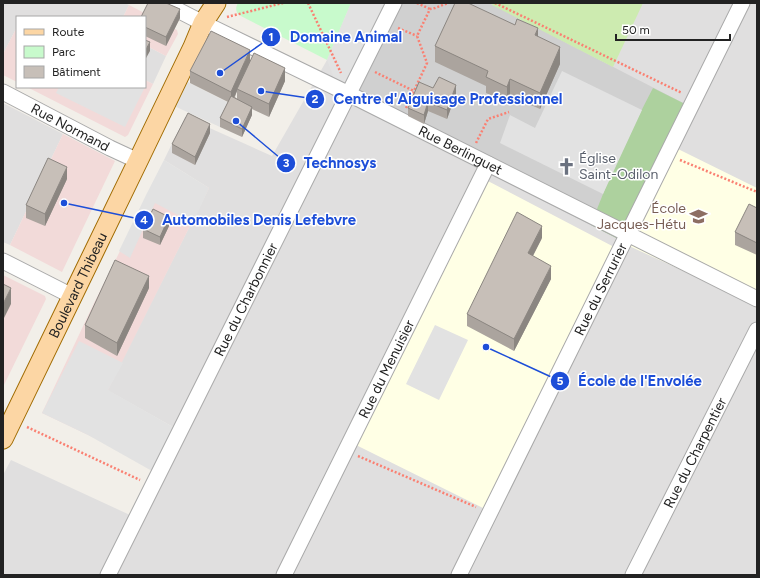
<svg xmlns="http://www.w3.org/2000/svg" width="760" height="578" viewBox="0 0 760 578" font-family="Figtree,sans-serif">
	<rect width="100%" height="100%" fill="#f2efe9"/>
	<path fill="#e0dfdf" d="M3,3H125L129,5L123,17H17V27L3,54Z
		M351,3H757V575H3V475L11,460L130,515L173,427L107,390L209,188L164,160L185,117L272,156L327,60Z
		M145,45L166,56L153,84L145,80Z
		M3,103L63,134L10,245L3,242Z"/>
	<path fill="#f2dad9" d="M129,5L177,30L178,34L166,56L145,45V17H123Z
		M17,27V82L3,75V54Z
		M145,80L153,84L128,135L125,137L27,87H145Z
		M63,134L115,161L62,272L10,245Z
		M163,165L209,188L108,390L105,443L42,413L94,303Z
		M3,275L45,296L46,299L3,387Z"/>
	<path fill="#ffffe5" d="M678,149L757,188V305L627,245Z
		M486,180L616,248L487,510L356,445Z"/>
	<path fill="#d0d0d0" d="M395,3H489L689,106L620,240L346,101Z"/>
	<path fill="#cdebb0" d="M493,3H643L613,67L492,5Z"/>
	<path fill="#add19e" d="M653,88L689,106L620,240L591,225C608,178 630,132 653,88Z"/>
	<path fill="#c8facc" d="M238,3H351L327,60L239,15C236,12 235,8 238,3Z"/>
	<path fill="#e2e2e2" d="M351,3H390L342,99L327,60Z
		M562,71L642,110L603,194L500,143L510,115L535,128Z
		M184,80L231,104L220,127L172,105Z
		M59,87H145L125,127L56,93Z
		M164,160L209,188L193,223L155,203L130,258L119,251L146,195Z
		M435,325L468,340L439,400L406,384Z
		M79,341L123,363L108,390L173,427L152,471L88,435L42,413Z"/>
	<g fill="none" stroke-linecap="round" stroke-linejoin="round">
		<defs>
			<g id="minor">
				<path id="s1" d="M164,3L203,23L349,94L757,299"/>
				<path id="s2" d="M3,92L110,148L138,161"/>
				<path d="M3,261L72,296"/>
				<path id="s3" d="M108,575L394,3"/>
				<path id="s4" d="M284,575L488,164"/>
				<path id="s5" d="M459,575L742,3"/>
				<path id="s6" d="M633,575L757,330"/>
			</g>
			<g id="major">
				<path id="s7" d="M3,439L138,161L193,47L203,23L216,3"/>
			</g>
		</defs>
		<use href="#minor" stroke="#a9a9a9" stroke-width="17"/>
		<use href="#major" stroke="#a06b00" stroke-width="21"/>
		<path stroke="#fa8072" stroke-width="2.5" stroke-dasharray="2 2" stroke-linecap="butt" d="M308,3L341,73
			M417,3L430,9
			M495,3L682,93
			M227,17L283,3
			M398,28L417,36
			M375,72L414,91
			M406,108L427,63L417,36L430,9L435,8L448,3
			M476,143L488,119L509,112
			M680,160L757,192
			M27,427L140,480
			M358,456L476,507"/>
		<use href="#minor" stroke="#fff" stroke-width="15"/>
		<use href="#major" stroke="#fcd6a4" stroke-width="19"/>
	</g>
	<path fill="#aba49e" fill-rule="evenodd" d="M145,17L180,18L166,46L145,36Z
		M538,37L560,64L540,109L510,96L507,103L486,93V86L435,62V46Z
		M250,62L285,81L269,117L252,109V115L242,137L220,127V118L228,102L190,83V71ZM237,91V99L235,97Z
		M433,88L456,94L447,119L428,111L424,124L408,116V108Z
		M210,133L195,165L172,153V144Z
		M67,179L45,226L26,218V205Z
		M757,208V255L735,245V232Z
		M169,226L160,245L143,238V229Z
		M542,238L533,256L551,279L514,351L467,326V314Z
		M149,288L117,356L85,338V325Z"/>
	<path fill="#8b8681" d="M180,9V18L166,46V37Z
		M538,28V44L535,35Z
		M150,42V51L145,60V51Z
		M560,47V64L540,109V93Z
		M250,50V63L237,89V91L231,104V92Z
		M285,68V81L269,117V104Z
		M510,79V96L507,103V87Z
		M456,85V94L447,119V110Z
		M428,102V111L424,124V115Z
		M252,107V115L242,137V129Z
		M210,124V133L195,165V157Z
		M67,167V179L45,226V214Z
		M169,217V226L160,245V237Z
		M542,226V238L528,265V253Z
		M551,266V279L514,351V339Z
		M149,276V288L117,356V343Z
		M11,288V304L3,320V304Z"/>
	<path fill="#c7bfb8" stroke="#8b8681" d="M148,3H166L180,9L166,37L145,27V17H141Z
		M455,3H468L515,25L517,19L538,28L535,35L560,47L540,93L510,79L507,87L486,77L488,71L435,46Z
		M211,31L250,50L231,92L190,71Z
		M145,40L150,42L145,51Z
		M254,53L285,68L269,104L237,89Z
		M439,77L456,85L447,110L428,102L424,115L408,108L419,82L433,88Z
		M231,96L252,107L242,129L220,118Z
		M188,113L210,124L195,157L172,144Z
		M48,158L67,167L45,214L26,205Z
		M749,204L757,208V243L735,232Z
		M153,209L169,217L160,237L143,229Z
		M517,212L542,226L528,253L551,266L514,339L467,314Z
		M115,260L149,276L117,343L85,325Z
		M3,284L11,288L3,304Z"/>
	<defs>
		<symbol id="church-bare" viewBox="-9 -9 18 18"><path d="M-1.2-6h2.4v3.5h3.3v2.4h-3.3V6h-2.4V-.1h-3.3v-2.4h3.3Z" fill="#6b7280" stroke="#fff" stroke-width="2.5" paint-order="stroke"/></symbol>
		<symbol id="school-bare" viewBox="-9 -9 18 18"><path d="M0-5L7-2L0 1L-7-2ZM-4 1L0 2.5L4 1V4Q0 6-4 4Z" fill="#8d6e63" stroke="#fff" stroke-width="2.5" paint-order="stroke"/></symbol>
	</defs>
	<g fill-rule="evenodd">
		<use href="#church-bare" x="554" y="154" width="25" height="25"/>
		<use href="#school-bare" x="686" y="204" width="25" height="25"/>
	</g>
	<g text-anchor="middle" stroke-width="3" stroke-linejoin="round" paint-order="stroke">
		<g font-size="14" fill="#222" stroke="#fff">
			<text dy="5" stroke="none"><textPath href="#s2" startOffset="76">Rue Normand</textPath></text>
			<text dy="5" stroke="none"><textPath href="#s1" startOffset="331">Rue Berlinguet</textPath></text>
			<text dy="5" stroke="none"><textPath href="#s7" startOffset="171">Boulevard Thibeau</textPath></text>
			<text dy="5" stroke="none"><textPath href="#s5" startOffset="319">Rue du Serrurier</textPath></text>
			<text dy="5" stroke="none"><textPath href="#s3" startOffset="308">Rue du Charbonnier</textPath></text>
			<text dy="5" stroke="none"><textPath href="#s4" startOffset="230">Rue du Menuisier</textPath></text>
			<text dy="5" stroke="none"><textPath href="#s6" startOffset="137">Rue du Charpentier</textPath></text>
		</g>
		<g font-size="14" fill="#5b616d" stroke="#fff" text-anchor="start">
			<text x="579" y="163">Église<tspan x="579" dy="16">Saint-Odilon</tspan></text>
		</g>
		<g font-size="14" fill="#785e54" stroke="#fff" text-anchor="end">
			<text x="686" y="213">École<tspan x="686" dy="16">Jacques-Hétu</tspan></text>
		</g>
	</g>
	<path fill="none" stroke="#1d4ed8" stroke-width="1.5" d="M220 73L271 37M261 91L315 99M236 121L286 163M64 203L144 220M486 347L560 381"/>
	<g fill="#1d4ed8" stroke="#fff" stroke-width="1.5">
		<circle cx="220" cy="73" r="4"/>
		<circle cx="261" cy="91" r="4"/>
		<circle cx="236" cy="121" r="4"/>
		<circle cx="64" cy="203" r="4"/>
		<circle cx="486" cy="347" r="4"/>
		<circle cx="271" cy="37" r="10"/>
		<circle cx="315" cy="99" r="10"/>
		<circle cx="286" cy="163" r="10"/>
		<circle cx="144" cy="220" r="10"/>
		<circle cx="560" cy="381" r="10"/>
	</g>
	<g font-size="12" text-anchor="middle" font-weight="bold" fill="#fff">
		<text x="271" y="41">1</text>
		<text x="315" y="103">2</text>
		<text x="286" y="167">3</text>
		<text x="144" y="224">4</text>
		<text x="560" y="385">5</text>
	</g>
	<g font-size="15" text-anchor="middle" font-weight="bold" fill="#1d4ed8" stroke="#fff" stroke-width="3" stroke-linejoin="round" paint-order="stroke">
		<text x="346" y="42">Domaine Animal</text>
		<text x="448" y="104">Centre d'Aiguisage Professionnel</text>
		<text x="340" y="168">Technosys</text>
		<text x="259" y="225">Automobiles Denis Lefebvre</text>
		<text x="640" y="386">École de l'Envolée</text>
	</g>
	<rect width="760" height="578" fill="none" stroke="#222222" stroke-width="8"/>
	<rect x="16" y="16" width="130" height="72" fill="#ffffff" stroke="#a7a7a7"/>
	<rect x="24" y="29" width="20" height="6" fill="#fcd6a4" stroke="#a7a7a7"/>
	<text x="52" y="36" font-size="12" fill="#222222">Route</text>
	<rect x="24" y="46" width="20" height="12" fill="#c8facc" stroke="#a7a7a7"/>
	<text x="52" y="56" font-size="12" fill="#222222">Parc</text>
	<rect x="24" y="66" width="20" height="12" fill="#c7bfb8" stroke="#a7a7a7"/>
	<text x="52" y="76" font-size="12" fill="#222222">Bâtiment</text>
	<path d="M616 34v6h114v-6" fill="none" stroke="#222222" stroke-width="2"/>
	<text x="622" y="34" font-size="12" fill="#222222" stroke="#ffffff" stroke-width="3" paint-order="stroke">50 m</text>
</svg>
